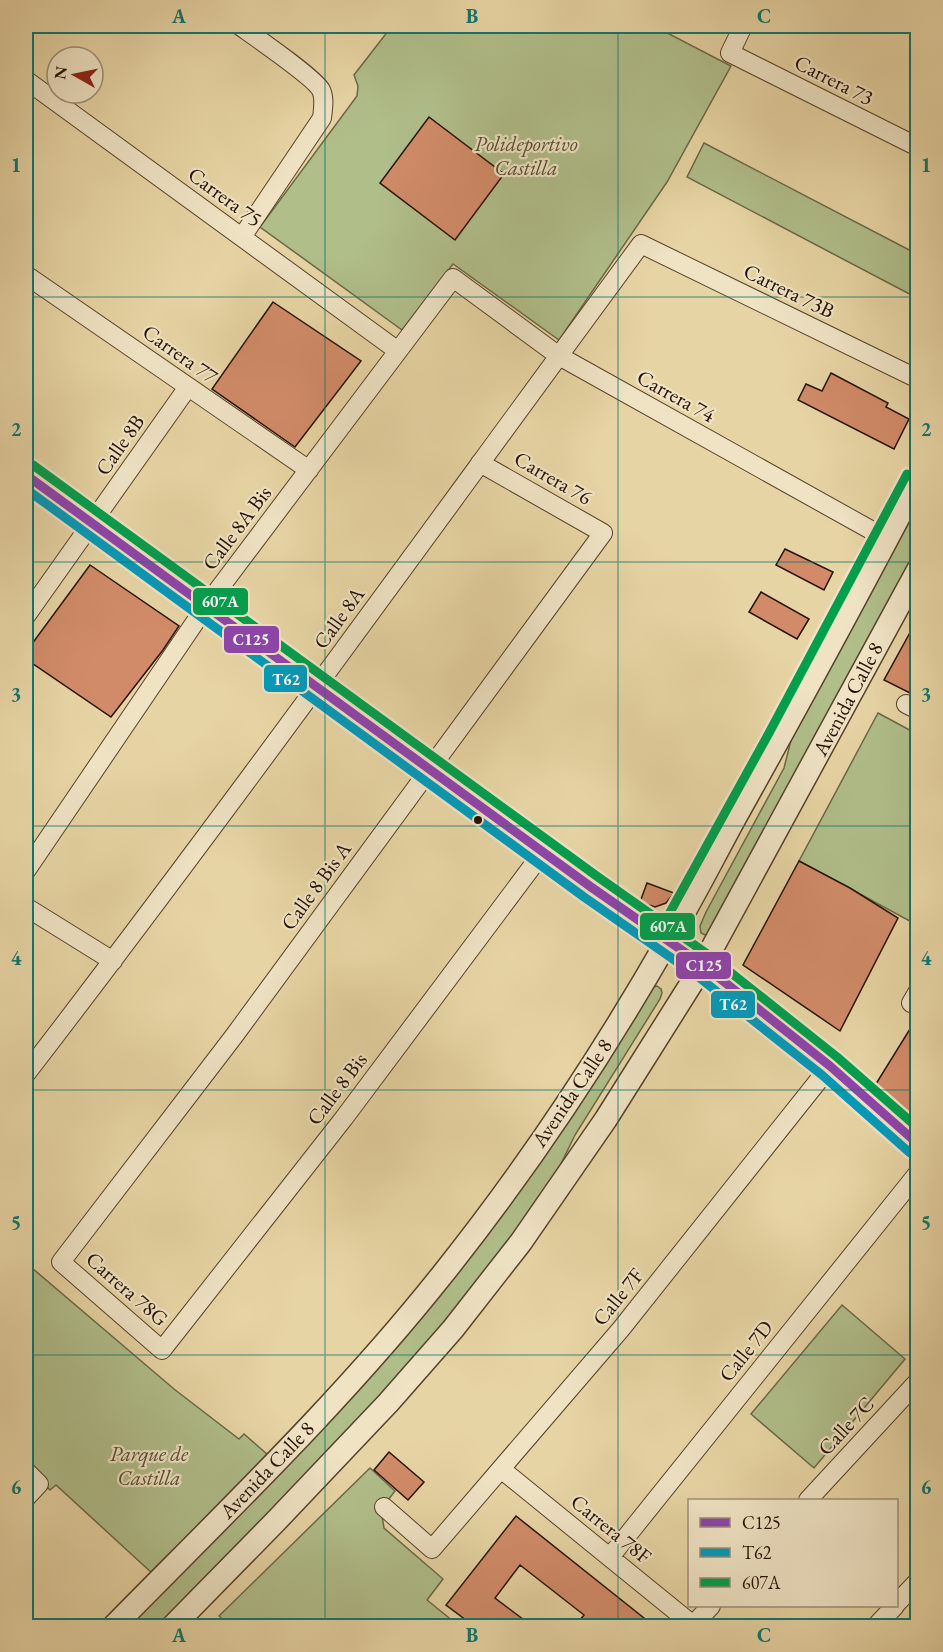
<svg xmlns="http://www.w3.org/2000/svg" width="943" height="1652" viewBox="0 0 943 1652" font-family="'EB Garamond',serif">
	<rect width="100%" height="100%" fill="#e7d4a4"/>
	<filter id="stains"><feTurbulence type="fractalNoise" baseFrequency=".00333" numOctaves="4"/><feColorMatrix values="0 0 0 0 .2 0 0 0 0 .09 0 0 0 0 .02 0 0 0 .5 -.17"/></filter>
	<radialGradient id="worn" r=".72"><stop offset=".6" stop-color="#630" stop-opacity="0"/><stop offset="1" stop-color="#630" stop-opacity=".3"/></radialGradient>
	<path fill="#b0be8a" stroke="#6b6846" stroke-width="1.5" d="M392,26H654L731,66L667,182L559,340L453,264L402,330L260,227L357,96L358,86L354,75Z
		M704,143L917,254V298L687,177Z
		M917,499V548L710,933L705,935L701,933L700,926L706,912L784,768L792,736Z
		M878,713L917,734V925L799,861Z
		M657,986L661,989L662,993L660,999L575,1135L555,1176L527,1217L439,1331L309,1475L160,1626H125L315,1434L653,987Z
		M32,1268L174,1389L239,1439L244,1434L268,1455L153,1574L56,1485L50,1490L26,1465V1273H27Z
		M842,1305L905,1359L814,1468L751,1414Z
		M370,1468L395,1491L381,1509L384,1528L443,1579L427,1600L459,1626H230L219,1616Z"/>
	<path fill="#d18b68" stroke="#261101" stroke-width="1.5" d="M429,117L504,174L455,240L380,183Z
		M273,302L361,361L295,447L212,389Z
		M831,373L888,403L886,407L909,419L894,449L798,400L806,384L822,391Z
		M785,549L833,572L824,590L776,565Z
		M90,565L179,626L163,650L111,717L26,659V652Z
		M761,592L809,619L797,639L749,612Z
		M918,618V697L884,680Z
		M799,861L850,888L898,918L840,1031L743,965Z
		M647,883L674,893L666,903L655,907L640,902Z
		M918,1016V1123L874,1087Z
		M389,1452L424,1482L408,1500L374,1470Z
		M516,1516L654,1626H575L584,1615L520,1565L495,1598L532,1626H474L446,1605Z"/>
	<g fill="none" stroke-linecap="round" stroke-linejoin="round">
		<defs>
			<path id="minor" d="M240,26C254,36 315,78 321,90C325,98 323,109 322,118L242,237
				M743,26L730,53L918,147
				M26,80L398,351
				M26,275L309,470
				M480,463L603,533L234,1036L61,1262L162,1350L344,1118L543,852
				M26,616L188,387
				M906,704L918,710
				M26,871L206,606L453,278L559,356L887,539
				M26,907L113,961
				M911,1003L918,991
				M26,1074C236,801 437,521 641,244L918,379
				M501,1469L693,1625
				M26,1471L39,1484L26,1498
				M808,1500L918,1381
				M384,1507L432,1549L621,1329L830,1066
				M610,1557L918,1173
				M896,1604L918,1581
				M692,1626L711,1606
				M876,1626L895,1606"/>
			<path id="tertiary" d="M26,475L591,887L703,965L830,1066L918,1144
				M114,1626C226,1512 342,1401 442,1275C526,1170 601,1057 668,940C692,900 713,858 736,816C798,705 859,593 918,480
				M173,1626L276,1521L388,1403L453,1329L521,1242L606,1119L703,965L918,570"/>
		</defs>
		<use href="#minor" stroke="#56422a" stroke-width="20"/>
		<use href="#tertiary" stroke="#56422a" stroke-width="25"/>
		<use href="#minor" stroke="#efe3c4" stroke-width="18"/>
		<use href="#tertiary" stroke="#efe3c4" stroke-width="22"/>
		<defs>
			<path id="bus-1" d="M26,475L591,887L703,965L830,1066L918,1144"/>
			<path id="bus-2" d="M26,489L584,897L696,975L822,1075L910,1153"/>
			<path id="bus-3" d="M33,465L598,877L710,956L837,1057L918,1128
				M658,934L769,733L907,474"/>
		</defs>
		<use href="#bus-1" stroke="#efe3c4" stroke-width="14"/>
		<use href="#bus-2" stroke="#efe3c4" stroke-width="14"/>
		<use href="#bus-3" stroke="#efe3c4" stroke-width="14"/>
		<use href="#bus-1" stroke="#8e44ad" stroke-width="9"/>
		<use href="#bus-2" stroke="#049aba" stroke-width="9"/>
		<use href="#bus-3" stroke="#029f4d" stroke-width="9"/>
	</g>
	<path fill="none" stroke="#0f766e" stroke-width="1.5" stroke-opacity="0.55" d="M325,26V1626M618,26V1626M26,297H918M26,562H918M26,826H918M26,1090H918M26,1355H918"/>
	<circle fill="#261101" stroke="#efe3c4" stroke-width="2" cx="478" cy="820" r="5"/>
	<g text-anchor="middle" stroke-width="4.5" stroke-linejoin="round" paint-order="stroke">
		<g font-size="21" fill="#261101" stroke="#efe3c4">
			<text transform="translate(834 80) rotate(27)" y="7">Carrera 73</text>
			<text transform="translate(225 197) rotate(36)" y="7">Carrera 75</text>
			<text transform="translate(789 291) rotate(26)" y="7">Carrera 73B</text>
			<text transform="translate(180 354) rotate(35)" y="7">Carrera 77</text>
			<text transform="translate(676 396) rotate(29)" y="7">Carrera 74</text>
			<text transform="translate(120 445) rotate(-55)" y="7">Calle 8B</text>
			<text transform="translate(553 478) rotate(30)" y="7">Carrera 76</text>
			<text transform="translate(237 528) rotate(-53)" y="7">Calle 8A Bis</text>
			<text transform="translate(339 618) rotate(-54)" y="7">Calle 8A</text>
			<text transform="translate(848 699) rotate(-62)" y="7">Avenida Calle 8</text>
			<text transform="translate(316 886) rotate(-54)" y="7">Calle 8 Bis A</text>
			<text transform="translate(337 1089) rotate(-53)" y="7">Calle 8 Bis</text>
			<text transform="translate(572 1093) rotate(-56)" y="7">Avenida Calle 8</text>
			<text transform="translate(127 1289) rotate(41)" y="7">Carrera 78G</text>
			<text transform="translate(618 1297) rotate(-51)" y="7">Calle 7F</text>
			<text transform="translate(746 1351) rotate(-51)" y="7">Calle 7D</text>
			<text transform="translate(846 1426) rotate(-47)" y="7">Calle 7C</text>
			<text transform="translate(267 1470) rotate(-46)" y="7">Avenida Calle 8</text>
			<text transform="translate(611 1529) rotate(39)" y="7">Carrera 78F</text>
		</g>
		<g font-size="21" font-style="italic" fill="#564e31" stroke="#efe3c4">
			<text x="526" y="151">Polideportivo<tspan x="526" dy="24">Castilla</tspan></text>
			<text x="149" y="1461">Parque de<tspan x="149" dy="24">Castilla</tspan></text>
		</g>
	</g>
	<g stroke="#efe3c4" stroke-width="2">
		<rect x="192" y="587" width="57" height="29" rx="6" fill="#029f4d"/>
		<rect x="223" y="625" width="57" height="29" rx="6" fill="#8e44ad"/>
		<rect x="263" y="664" width="45" height="29" rx="6" fill="#049aba"/>
		<rect x="639" y="912" width="57" height="29" rx="6" fill="#029f4d"/>
		<rect x="675" y="951" width="57" height="29" rx="6" fill="#8e44ad"/>
		<rect x="710" y="990" width="46" height="29" rx="6" fill="#049aba"/>
	</g>
	<g font-size="16" text-anchor="middle" font-weight="bold" fill="#fff">
		<text x="220" y="607">607A</text>
		<text x="251" y="645">C125</text>
		<text x="286" y="685">T62</text>
		<text x="668" y="932">607A</text>
		<text x="704" y="971">C125</text>
		<text x="733" y="1010">T62</text>
	</g>
	<rect width="943" height="1652" fill="none" stroke="#e7d4a4" stroke-width="66"/>
	<rect x="688" y="1499" width="210" height="108" fill="#efe3c4" stroke="#9f8f76" stroke-width="1.5"/>
	<rect x="700" y="1518" width="30" height="9" fill="#8e44ad" stroke="#9f8f76" stroke-width="1.5"/>
	<text x="742" y="1529" font-size="18" fill="#261101">C125</text>
	<rect x="700" y="1548" width="30" height="9" fill="#049aba" stroke="#9f8f76" stroke-width="1.5"/>
	<text x="742" y="1559" font-size="18" fill="#261101">T62</text>
	<rect x="700" y="1578" width="30" height="9" fill="#029f4d" stroke="#9f8f76" stroke-width="1.5"/>
	<text x="742" y="1589" font-size="18" fill="#261101">607A</text>
	<g transform="translate(75 75) rotate(279)"><circle r="28" fill="#efe3c4" stroke="#9f8f76" stroke-width="1.5"/>
	<path d="M0-4.5L10 22L0 15L-10 22Z" fill="#8f2418"/>
	<text y="-9" font-size="16" font-weight="bold" text-anchor="middle" fill="#261101">N</text>
	</g>
	<rect x="33" y="33" width="877" height="1586" fill="none" stroke="#0f766e" stroke-width="2"/>
	<g font-size="20" text-anchor="middle" font-weight="bold" fill="#0f766e">
		<text x="179" y="23">A</text>
		<text x="472" y="23">B</text>
		<text x="764" y="23">C</text>
		<text x="16" y="172">1</text>
		<text x="926" y="172">1</text>
		<text x="16" y="436">2</text>
		<text x="926" y="436">2</text>
		<text x="16" y="701">3</text>
		<text x="926" y="701">3</text>
		<text x="16" y="965">4</text>
		<text x="926" y="965">4</text>
		<text x="16" y="1229">5</text>
		<text x="926" y="1229">5</text>
		<text x="16" y="1494">6</text>
		<text x="926" y="1494">6</text>
		<text x="179" y="1642">A</text>
		<text x="472" y="1642">B</text>
		<text x="764" y="1642">C</text>
	</g>
	<rect width="100%" height="100%" filter="url(#stains)"/>
	<rect width="100%" height="100%" fill="url(#worn)"/>
</svg>
